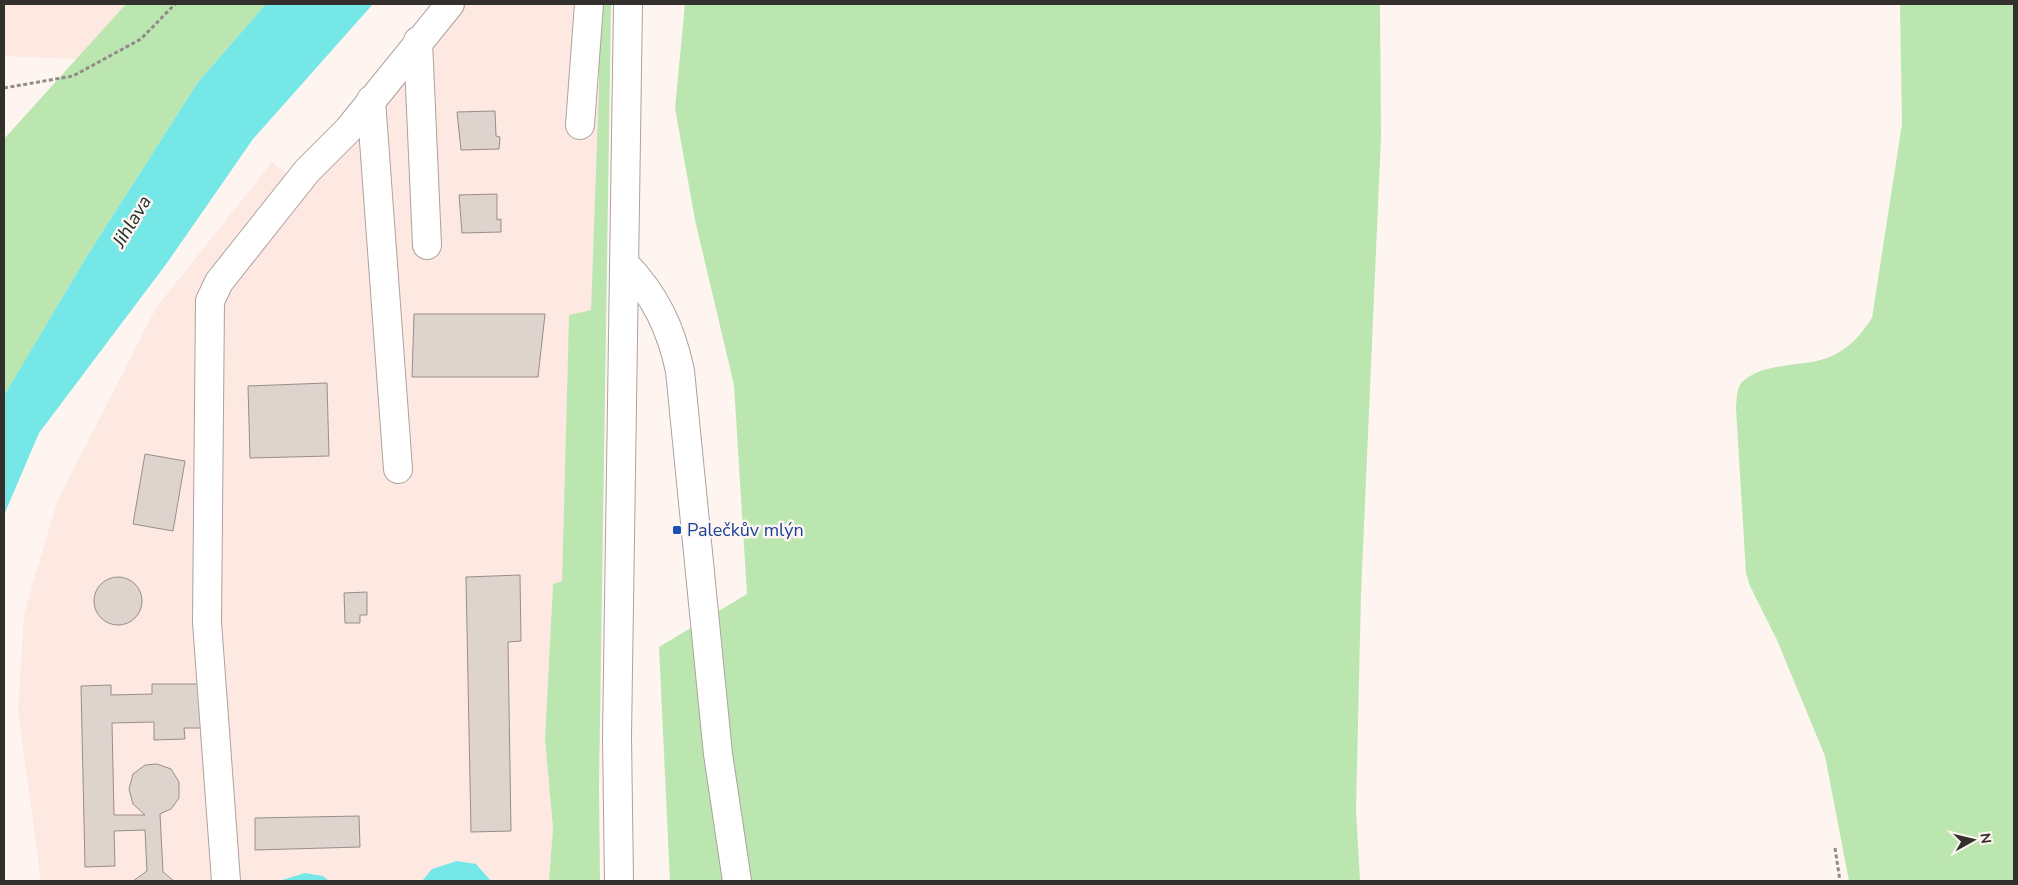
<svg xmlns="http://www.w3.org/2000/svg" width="2018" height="885" viewBox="0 0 2018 885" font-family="'Nunito Sans',sans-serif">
	<rect width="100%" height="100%" fill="#fef5f1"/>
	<path fill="#fde9e1" d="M4,4H126L77,59L4,56Z
		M466,4H580L574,82L599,84L591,310L569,315L562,582L553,584L545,739L553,828L549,881H41L18,711L24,614L57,502L156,308L272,162L305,189Z"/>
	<path fill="#bce6b0" d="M126,4H266L198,82L87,256L4,396V139Z
		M599,4H611L599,786L600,881H549L553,828L545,739L553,584L562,581L569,315L591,310L599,84Z
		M685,4H1380L1381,137L1361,594L1356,810L1360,881H670L659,647L747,594L734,385L695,220L675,108Z
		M1900,4H2014V881H1849L1825,756L1777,640L1750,586L1746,573L1736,408C1737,400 1736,388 1742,382C1766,360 1810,368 1834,355C1852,346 1861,334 1872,318L1902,124Z"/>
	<path fill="#75e7e7" d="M266,4H373L253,139L167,263L39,433L4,515L5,394L87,256L198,82Z
		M457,861L476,864L491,881H422L432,869Z
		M305,873L323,876L329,881H279Z"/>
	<path fill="#ded3cd" stroke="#988e89" d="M495,111L496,136L500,137L499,149L461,150L457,112Z
		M497,194V220L501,219V232L462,233L459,195Z
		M414,314H545L538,377H412Z
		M327,383L329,456L250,458L248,386Z
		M145,454L185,461L173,531L133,524Z
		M520,575L521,641L508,642L511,831L471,832L466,577Z
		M94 601a24 24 0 1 1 48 0a24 24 0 1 1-48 0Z
		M367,592V615H360V623H345L344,593Z
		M152,684H200L201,728H184L185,739L154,740V722L112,723L114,815H145L133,804L129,789L133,774L145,765L157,764L171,769L179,782V798L171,809L160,814L163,872L174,881H133L147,871L145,830L114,831L115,866L85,867L81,686L111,685V695L152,694Z
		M359,816L360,847L255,850V818Z"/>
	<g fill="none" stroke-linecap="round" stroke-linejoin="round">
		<defs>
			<path id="minor" d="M418,41L427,245
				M371,100L398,469
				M580,125L589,4
				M625,264C655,295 671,328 680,371L718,754L737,881
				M226,881L207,622L210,301L219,282L307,171L348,130L450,4"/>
			<path id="major" d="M619,881L617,737L628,4"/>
		</defs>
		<use href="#minor" stroke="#ada29d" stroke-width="30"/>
		<use href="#major" stroke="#ada29d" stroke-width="30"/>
		<path stroke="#928b88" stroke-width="3" stroke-dasharray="4 2.5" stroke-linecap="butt" d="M4,88L73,76L141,39L175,4
			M1835,848L1840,881"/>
		<use href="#minor" stroke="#fff" stroke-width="28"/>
		<use href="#major" stroke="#fff" stroke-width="28"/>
	</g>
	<rect fill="#1a4fb4" stroke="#fef5f1" stroke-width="2" x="672" y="525" width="10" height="10" rx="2.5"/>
	<g text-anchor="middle" stroke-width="5" stroke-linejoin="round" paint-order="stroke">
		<g font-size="18" fill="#164399" stroke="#fef5f1" text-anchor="start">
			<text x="687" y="536">Palečkův mlýn</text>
		</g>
		<g font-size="19" font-style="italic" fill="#1a2f2f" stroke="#fef5f1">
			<text transform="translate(131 221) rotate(-59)" y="7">Jihlava</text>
		</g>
	</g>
	<rect width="2018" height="885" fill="none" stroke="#332f2d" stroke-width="10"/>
	<g transform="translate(1973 840) rotate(82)" stroke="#fef5f1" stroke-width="4" paint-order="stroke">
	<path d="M0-4L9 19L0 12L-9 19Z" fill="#332f2d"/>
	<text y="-8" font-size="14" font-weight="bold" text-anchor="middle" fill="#332f2d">N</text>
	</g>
</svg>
